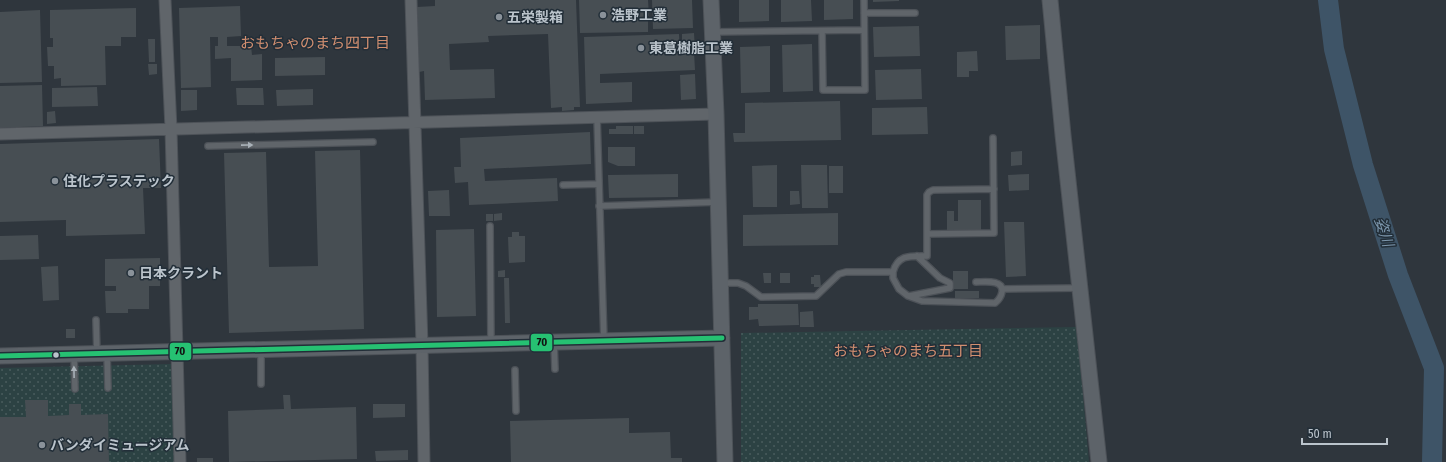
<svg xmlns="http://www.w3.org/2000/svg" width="1446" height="462" viewBox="0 0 1446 462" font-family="'Fira Sans Condensed','Noto Sans JP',sans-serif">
	<defs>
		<pattern id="grass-dots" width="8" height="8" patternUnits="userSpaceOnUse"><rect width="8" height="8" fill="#2c4243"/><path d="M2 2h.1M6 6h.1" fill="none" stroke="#495c5d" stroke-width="1.8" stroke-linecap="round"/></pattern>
	</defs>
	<rect width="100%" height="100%" fill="#2f363d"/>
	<path fill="url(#grass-dots)" d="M1077,327L1089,462H741V333Z
		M171,364L173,367L174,462H0V368Z"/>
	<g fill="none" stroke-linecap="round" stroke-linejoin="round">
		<path stroke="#3e5467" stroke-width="20" d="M1328,0L1334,49L1363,165L1398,275L1434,368L1432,462"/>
	</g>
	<path fill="#474e53" d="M435,0H576L580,107H574V110L562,111V107L551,108L548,34L488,36L489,42L449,44L450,70L494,69L495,98L425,100L424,71L419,72L417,7L435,6Z
		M579,0H648L649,16L638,17V20L648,19V32L580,33Z
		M652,0H692L693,28L653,29Z
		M739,0H769V21L739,22Z
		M781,0H811L812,21L781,22Z
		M824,0H853V19L824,20Z
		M873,0H899V1L873,2Z
		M240,6L241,36L227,37V46H251L252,55L262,54V80L231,81V58L215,59V46H218V37H210L211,87L181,88L179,8Z
		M136,8V37H121V46H105L106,85L61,86V78L54,79V66H48L47,47H53V38H50V10Z
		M40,10L42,82L0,83V12Z
		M1040,25V59L1006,60L1005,26Z
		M919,26L920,56L874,57L873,27Z
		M694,33L695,50H682V34Z
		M679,34L680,53L694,52L695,70L600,74V83L632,82V102L586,104L584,37Z
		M148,39H155V62H149Z
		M812,44L813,91L783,92L782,45Z
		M770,46V92L741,93L740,47Z
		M977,51L978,71H969V77H957V52Z
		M325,57V75L275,76V58Z
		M148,64H157V74L149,75Z
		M921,69L922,99L876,100L875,70Z
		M695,74L696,99L681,100L680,75Z
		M42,85L43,126L0,128V86Z
		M97,87L98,106L52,107V88Z
		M236,88H263L264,105H237Z
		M313,89V105L277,106L276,90Z
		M181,90H197V110L181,111Z
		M840,101L841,140L734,142L733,133H745V103Z
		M927,107L928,134L872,135V108Z
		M55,111L56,123L47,124V112Z
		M616,126H633V134H609V129H616Z
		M634,126H644V134H634Z
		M590,132L591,164L484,169L485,181L557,178L558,201L469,205L468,182L455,183L454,167H461L460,138Z
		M159,139L161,188H143L145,234L66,236V220L0,222V144Z
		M608,147H635V166H618L608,162Z
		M360,150L364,329L229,333L224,153L266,152L269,267L318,266L315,151Z
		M1022,151V165L1011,166V152Z
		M777,165V207H753L752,166Z
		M801,165H827L828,208H802Z
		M829,166H843V193H829Z
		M678,174V197L609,198L608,175Z
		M1029,174V190L1009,191L1008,175Z
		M449,190L450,216H429L428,191Z
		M790,191H799L800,204L790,205Z
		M958,200H981V230H947V211H954V221H958Z
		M502,213V220L494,221V214Z
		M838,213V245L743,246V215Z
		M486,214H493V221H486Z
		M1004,222H1024L1026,276L1006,277Z
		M474,229L476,316L437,317L436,230Z
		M512,232H519V236H525V262L509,263L508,237H512Z
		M38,235L39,259L0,260V236Z
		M160,258V286H149V309H128V313H106L105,291H116V286H105V259Z
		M58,266L59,300L43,301L41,267Z
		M505,270V277H498V271Z
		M953,271H968V289H953Z
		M763,273H771V283H764Z
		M780,273H790V283H780Z
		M814,275H820L821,287H814V284H811V277H814Z
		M504,278H509L510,323H505Z
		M955,291H979V298H955Z
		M758,304H798L799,325L759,326L758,319L749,320V307H758Z
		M813,311L814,327H800V312Z
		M66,329H75V338H66Z
		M283,395H290L291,409L356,407L357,459L229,462L228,411L284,409Z
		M25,400H48V416L69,415V404H81V415L108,414L109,462H0V417H26Z
		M373,404H405V417L373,418Z
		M629,418V433L670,432L671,458H682V462H511L510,421Z
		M408,450V460L376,461L375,451Z
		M197,458H213V462H197Z"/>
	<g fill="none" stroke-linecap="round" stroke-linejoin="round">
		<defs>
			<path id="lane" d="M864,13H915
				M822,31L823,90H865L864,0
				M713,32L864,30
				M597,117L604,341
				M208,146L373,142
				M563,185L599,184
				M599,206L717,202
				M490,226L491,343
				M927,234L994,233L993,138
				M893,272V278L899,289L908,296L922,301L995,303C999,300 1001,297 1002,292C1004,279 984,282 976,282
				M721,283H738L746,286L761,297L816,296L839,274L846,272H893C898,254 911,256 927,256V195L929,192L933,190L994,189
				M1002,289L1080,288
				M909,296L950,288V283L940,278L917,256
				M96,320L97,353
				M554,342L555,369
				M261,350V384
				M107,354L108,388
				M74,356L75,389
				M515,370L516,411"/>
			<path id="street" d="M165,0L171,129L180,462
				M411,0L422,345L424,462
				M0,134L716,114"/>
			<path id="secondary" d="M711,0L716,114L725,462
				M1050,0L1063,135L1099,462
				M0,356L722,338"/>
		</defs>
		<use href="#lane" stroke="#4d5258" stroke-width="8"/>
		<use href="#street" stroke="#4d5258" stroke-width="13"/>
		<use href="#secondary" stroke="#4d5258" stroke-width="17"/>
		<use href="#lane" stroke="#60656a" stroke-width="5.5"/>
		<use href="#street" stroke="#60656a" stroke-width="11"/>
		<use href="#secondary" stroke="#5d6369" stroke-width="15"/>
		<defs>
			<path id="bus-1" d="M0,356L722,338"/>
		</defs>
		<use href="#bus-1" stroke="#222e38" stroke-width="8"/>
		<use href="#bus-1" stroke="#26c172" stroke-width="5"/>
	</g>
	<defs><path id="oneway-solid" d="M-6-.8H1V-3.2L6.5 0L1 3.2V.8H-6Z"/></defs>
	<g fill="#a9b1b8">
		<use href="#oneway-solid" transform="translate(247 145) rotate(-1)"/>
		<use href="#oneway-solid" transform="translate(74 372) rotate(-91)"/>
	</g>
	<g fill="#8a929a" stroke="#222e38" stroke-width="1.5">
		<circle cx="603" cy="15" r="4"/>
		<circle cx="499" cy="17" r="4"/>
		<circle cx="641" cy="48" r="4"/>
		<circle cx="55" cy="181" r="4"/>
		<circle cx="131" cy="273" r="4"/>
		<circle cx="42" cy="445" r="4"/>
	</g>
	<circle fill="#bbc4cc" stroke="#222e38" stroke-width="1.5" cx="56" cy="355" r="3.5"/>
	<g text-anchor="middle" stroke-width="3" stroke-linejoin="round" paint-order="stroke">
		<g font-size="14" font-weight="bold" fill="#bbc4cc" stroke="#222e38" text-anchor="start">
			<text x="611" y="20">浩野工業</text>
			<text x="507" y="22">五栄製箱</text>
			<text x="649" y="53">東葛樹脂工業</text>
			<text x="63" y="186">住化プラステック</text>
			<text x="139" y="278">日本クラント</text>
			<text x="50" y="450">バンダイミュージアム</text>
		</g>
		<g font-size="15" fill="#d28f70" stroke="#222e38">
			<text x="315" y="48">おもちゃのまち四丁目</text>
			<text x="908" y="356">おもちゃのまち五丁目</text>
		</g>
		<g font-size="15" font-style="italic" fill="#7d97ad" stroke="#222e38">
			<text transform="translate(1384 232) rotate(72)" y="5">姿川</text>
		</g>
	</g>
	<g stroke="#222e38" stroke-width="1.5">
		<rect x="530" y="333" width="23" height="19" rx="4" fill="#26c172"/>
		<rect x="169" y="342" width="23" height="19" rx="4" fill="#26c172"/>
	</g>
	<g font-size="11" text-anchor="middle" font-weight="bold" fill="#111">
		<text x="542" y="346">70</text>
		<text x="180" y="355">70</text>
	</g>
	<path d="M1302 438v6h85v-6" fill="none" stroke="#bbc4cc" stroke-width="2"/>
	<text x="1308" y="438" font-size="12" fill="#bbc4cc" stroke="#222e38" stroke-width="3" paint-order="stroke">50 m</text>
</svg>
